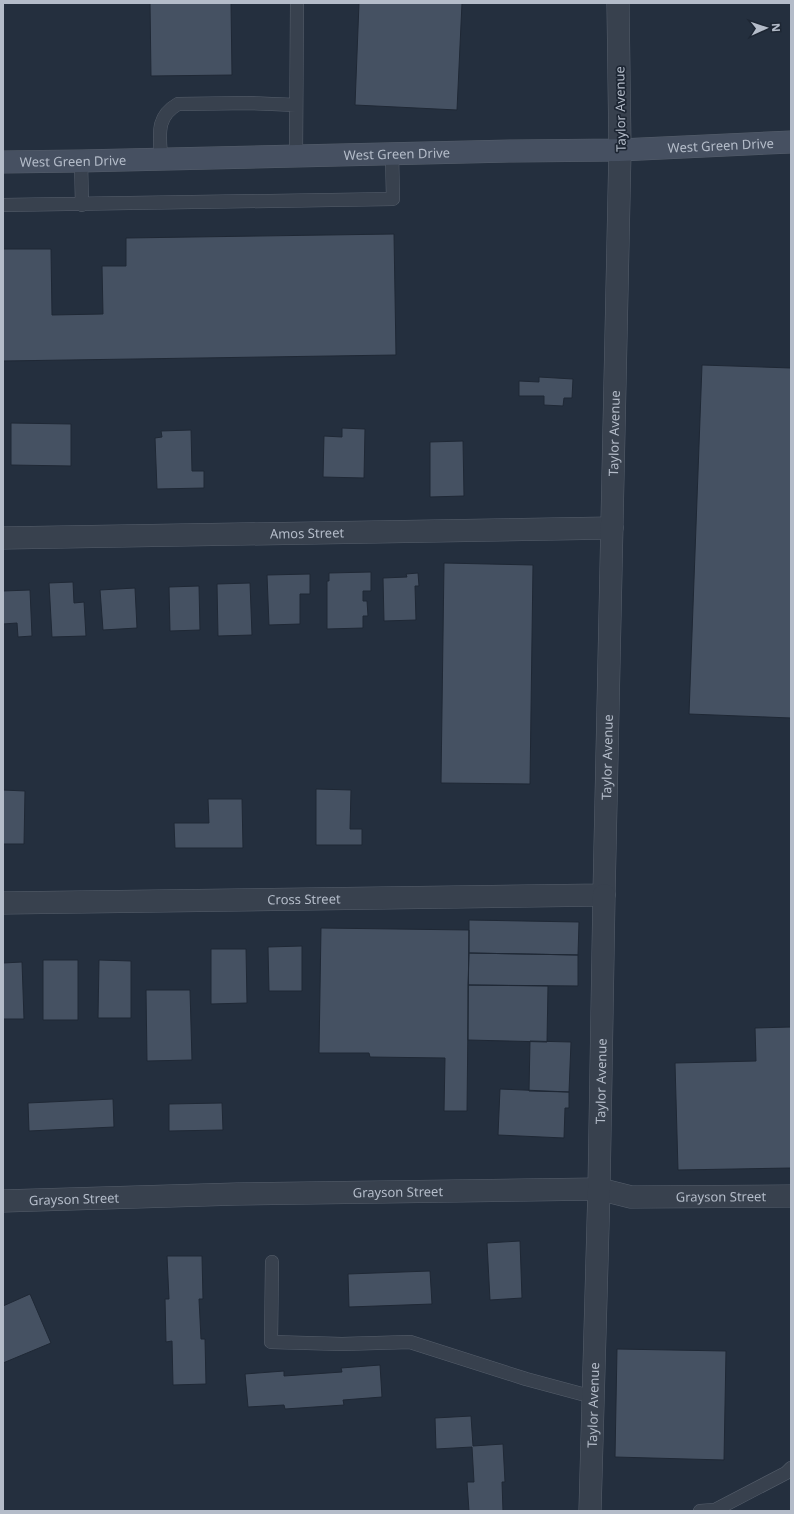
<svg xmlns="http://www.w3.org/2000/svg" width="794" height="1514" viewBox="0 0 794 1514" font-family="'Noto Sans',sans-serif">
	<rect width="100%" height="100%" fill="#242f3e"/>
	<path fill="#455162" stroke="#1f2835" d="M150,3H231L232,75L151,76Z
		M359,3H462L457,110L355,105Z
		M394,234L396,355L3,361V249H51L52,315L103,314L102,266H126V238Z
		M702,365L791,368V718L689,714Z
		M539,377L573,379L572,398H564L563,406L544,405V396H519V381L539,382Z
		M11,423L71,424V466L11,465Z
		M342,428L365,429L364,478L323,477L324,436L342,437Z
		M191,430L192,471H204V488L157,489L155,438L162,437L161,431Z
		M463,441L464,496L430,497V442Z
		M444,563L533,565L530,784L441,783Z
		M371,572V591H363V601H367L368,616H363V628L327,629V581H329V573Z
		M418,573L419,586H415L416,620L384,621L383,578L407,577L406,574Z
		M310,574V594H300V624L269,625L267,575Z
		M73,582L74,603L84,602L86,636L52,637L49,583Z
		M250,583L252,635L218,636L217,584Z
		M199,586L200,630L170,631L169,587Z
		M135,588L137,628L103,630L100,590Z
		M30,590L32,636L18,637L17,623L3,624V591Z
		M316,789L351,790L350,829H362V845H316Z
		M3,790L25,791L24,844H3Z
		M208,799H242L243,848H175L174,823H209Z
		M469,920L579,922L578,955L469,953Z
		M321,928L469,930L467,1111H444L445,1058L370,1057L369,1053H319Z
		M302,946V991H269L268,947Z
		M211,949H246L247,1003L211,1004Z
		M469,953L578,955V986L468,985Z
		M43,960H78V1020H43Z
		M99,960L131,961V1018H98Z
		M22,962L24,1019H3V963Z
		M468,985L548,986L547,1042L468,1040Z
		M146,990H190L192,1060L147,1061Z
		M791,1027V1168L678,1170L675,1063L756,1061L755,1028Z
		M530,1041L571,1042L569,1092L529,1091Z
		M500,1089L569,1092V1108H565L564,1138L498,1135Z
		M113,1099L114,1127L29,1131L28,1103Z
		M222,1103L223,1130L169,1131V1104Z
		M520,1241L522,1298L490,1300L487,1243Z
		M167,1256H202L203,1299H199L201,1339H205L206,1384L173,1385L172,1341L166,1342L165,1299H169Z
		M430,1271L432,1304L349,1307L348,1274Z
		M30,1294L51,1343L3,1363V1306Z
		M617,1349L726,1351L724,1460L615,1457Z
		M380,1365L382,1397L343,1400L344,1405L285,1409L284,1405L248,1407L245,1374L284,1371V1376L342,1372L341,1368Z
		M471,1416L473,1446L503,1444L505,1482H502L503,1511H469L467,1482H474L472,1447L436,1449L435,1418Z"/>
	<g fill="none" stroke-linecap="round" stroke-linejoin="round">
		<defs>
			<path id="service" d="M296,155L297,3
				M161,158C160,136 155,117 178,104L251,103L296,105
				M81,161L82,205
				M3,205L393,199L392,154
				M272,1262L271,1342L342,1344L410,1342L526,1379L593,1397
				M700,1511L715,1510L786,1473L791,1468"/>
			<g id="minor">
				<path id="s1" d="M3,538L612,528"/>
				<path id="s2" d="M3,903L604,895L620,150L618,3"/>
				<path id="s3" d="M3,1201L237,1194L599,1189L631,1197L791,1196"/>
			</g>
			<g id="tertiary">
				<path id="s4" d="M590,1511L599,1189L604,895"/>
			</g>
			<g id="secondary">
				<path id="s5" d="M3,162L81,161L513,151L620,150L791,142"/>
			</g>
		</defs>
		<use href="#service" stroke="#565f6c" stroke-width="14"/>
		<use href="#minor" stroke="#565f6c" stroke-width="23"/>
		<use href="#tertiary" stroke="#565f6c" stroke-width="23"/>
		<use href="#secondary" stroke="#565f6c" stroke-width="23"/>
		<use href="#service" stroke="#38414e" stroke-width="13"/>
		<use href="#minor" stroke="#38414e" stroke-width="22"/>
		<use href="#tertiary" stroke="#38414e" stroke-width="22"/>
		<use href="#secondary" stroke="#465061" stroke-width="22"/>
	</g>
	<g text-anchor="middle" stroke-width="3.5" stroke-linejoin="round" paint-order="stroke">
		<g font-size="13" fill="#b4bcc9" stroke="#1d2633">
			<text transform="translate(620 109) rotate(-91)" y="5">Taylor Avenue</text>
			<text dy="5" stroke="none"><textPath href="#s5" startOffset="718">West Green Drive</textPath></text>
			<text dy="5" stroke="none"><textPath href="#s5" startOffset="394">West Green Drive</textPath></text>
			<text dy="5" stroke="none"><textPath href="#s5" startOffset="70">West Green Drive</textPath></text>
			<text dy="5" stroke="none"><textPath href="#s2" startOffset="1063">Taylor Avenue</textPath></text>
			<text dy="5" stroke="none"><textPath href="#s1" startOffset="304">Amos Street</textPath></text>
			<text dy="5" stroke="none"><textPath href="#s2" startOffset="739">Taylor Avenue</textPath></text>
			<text dy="5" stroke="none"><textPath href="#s2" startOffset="301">Cross Street</textPath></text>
			<text dy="5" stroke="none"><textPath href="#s4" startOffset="430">Taylor Avenue</textPath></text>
			<text dy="5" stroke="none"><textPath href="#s3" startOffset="395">Grayson Street</textPath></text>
			<text dy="5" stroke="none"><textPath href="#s3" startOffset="719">Grayson Street</textPath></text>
			<text dy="5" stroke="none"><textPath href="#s3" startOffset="71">Grayson Street</textPath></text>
			<text dy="5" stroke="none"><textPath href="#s4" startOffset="106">Taylor Avenue</textPath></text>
		</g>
	</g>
	<rect width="794" height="1514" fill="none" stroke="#b4bcc9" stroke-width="8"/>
	<g transform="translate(766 28) rotate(87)" stroke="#1d2633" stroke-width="3" paint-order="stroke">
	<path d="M0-3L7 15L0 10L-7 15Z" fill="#b4bcc9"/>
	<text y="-6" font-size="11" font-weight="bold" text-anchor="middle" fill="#b4bcc9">N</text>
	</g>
</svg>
